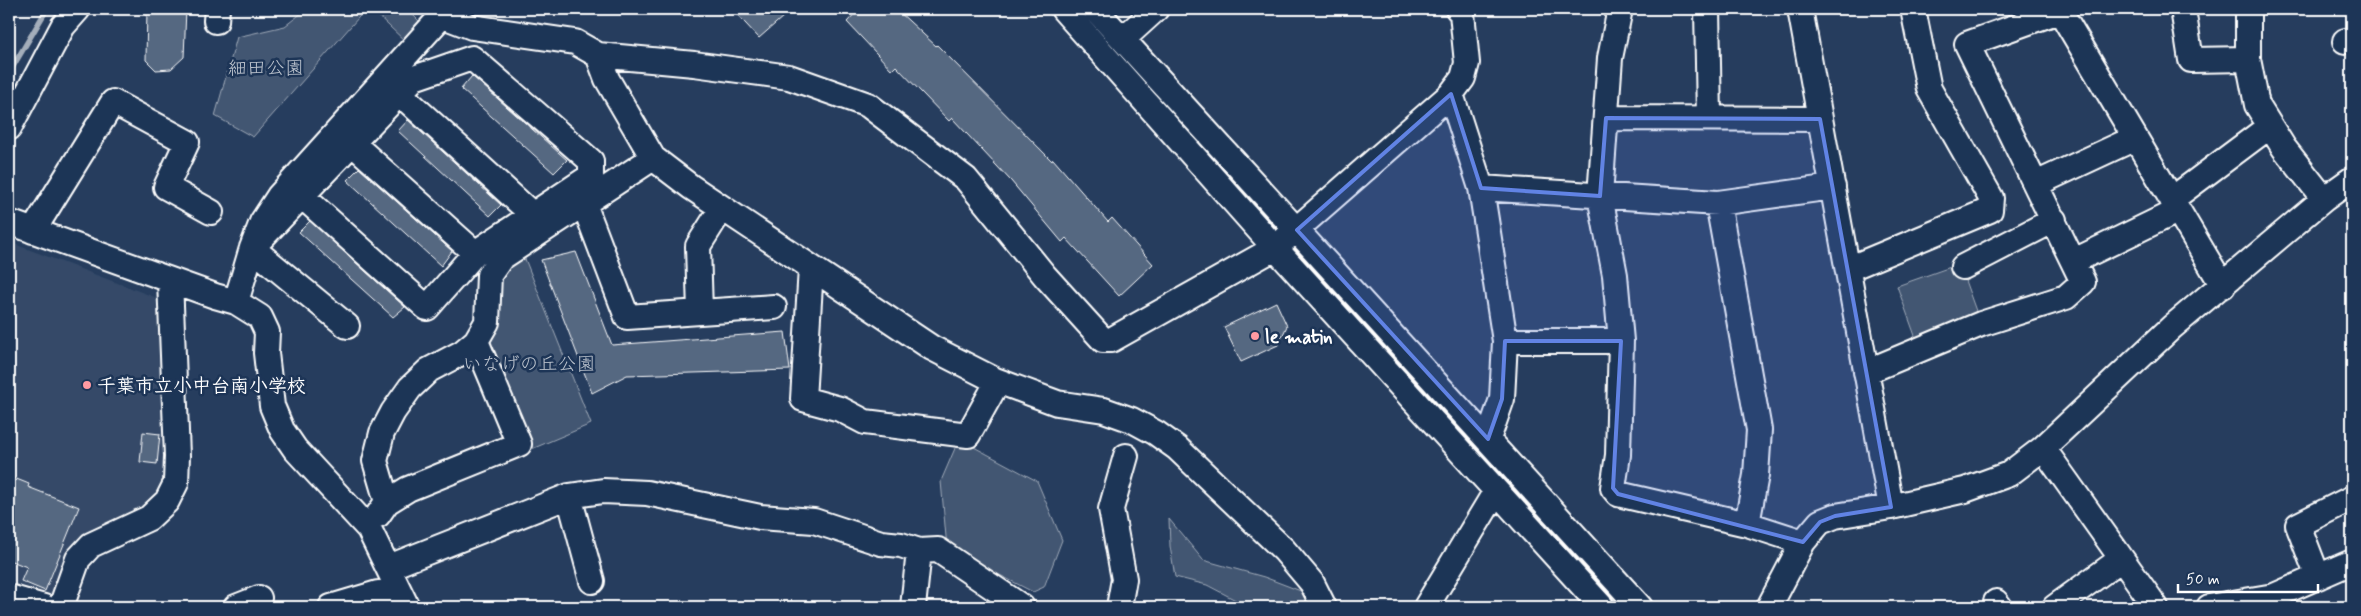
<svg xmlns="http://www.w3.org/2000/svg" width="2361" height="616" viewBox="0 0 2361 616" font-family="Mynerve,'Klee One',sans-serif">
	<rect width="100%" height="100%" fill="#263d5e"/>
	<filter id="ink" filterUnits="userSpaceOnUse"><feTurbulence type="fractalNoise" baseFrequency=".02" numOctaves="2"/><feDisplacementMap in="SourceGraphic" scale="10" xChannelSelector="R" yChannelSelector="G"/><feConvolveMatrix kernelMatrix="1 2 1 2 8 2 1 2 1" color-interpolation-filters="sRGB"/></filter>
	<g filter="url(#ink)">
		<path fill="#344a68" d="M9,242L157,298L161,303L169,468L161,492L50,594L9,581Z"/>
		<path fill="#425672" stroke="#a0aab8" d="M307,9H366L253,137L215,116L237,37L285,26Z
			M371,9H407L423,25L407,43Z
			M523,254L591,424L527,451L482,342L498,276Z
			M1959,264L1980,322L1918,344L1897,286Z
			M959,439L1037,481L1062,540L1044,587L1033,592L947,548L941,481Z
			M1169,519L1203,560L1264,577L1306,593L1314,607H1249L1207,585L1175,577L1170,546Z"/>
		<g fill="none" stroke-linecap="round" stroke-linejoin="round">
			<path stroke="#a4aebb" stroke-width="5.5" d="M9,73L47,9"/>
		</g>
		<path fill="#556781" stroke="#fff" d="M147,9H186L184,57L171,69L156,70L146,60Z
			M732,9H792L759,38Z
			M859,9H896L936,46L937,45L1052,161L1053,159L1108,222L1112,218L1153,264L1119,296L1066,238L1062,242L1011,181L952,118L949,121L896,66L892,70L847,22Z
			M472,76L567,160L554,173L461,89Z
			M408,120L501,205L490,216L398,131Z
			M359,168L452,251L441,266L347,180Z
			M310,221L405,307L393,317L299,232Z
			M576,252L612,345L785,332L790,370L627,375L592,393L541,260Z
			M1276,302L1287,326L1278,345L1241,362L1224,327Z
			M143,432L160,434L157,464L140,462Z
			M9,476L29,484L28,487L79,507L45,591L21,581L27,567L9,560Z"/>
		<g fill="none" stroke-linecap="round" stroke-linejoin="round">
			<defs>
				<path id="minor" d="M1063,9L1275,248L1602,607
					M1095,9L1640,607
					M1620,9L1610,58L1600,196L1615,275L1621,341L1618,455L1613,488L1618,494L1747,524L1803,542
					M1707,9L1709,118
					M1800,9L1891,507
					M2059,9L2223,286
					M2183,9L2191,60L2248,59
					M2248,9V59L2257,105L2284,148L2324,199
					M441,15L472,27L575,42L598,55L694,64L789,77L868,105L966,179L1045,276L1103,340H1111L1275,248L1451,94L1463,78L1467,63L1462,13L1458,9
					M216,21L217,9
					M1123,39L1156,9
					M2345,41L2352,40
					M598,55L607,79L653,158L691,187L932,348L995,380L1057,403L1104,410L1132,420L1156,433L1177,448L1284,550L1312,583L1324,607
					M399,93L533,215
					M1451,94L1481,188L1505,341L1502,399L1488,439
					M1606,118L1820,119
					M9,128L63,26L78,9
					M352,143L475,253
					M2036,184L2135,138
					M1481,188L1718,203L1833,187
					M302,196L427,308L475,253L591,176V161L472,58L414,78L252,248L347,326
					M2171,200L2270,126
					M1718,203L1759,430L1756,475L1747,524
					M584,204L627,317L774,307
					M9,222L215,296L236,302L260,317L267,332L266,353L272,406L282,430L295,449L369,529L407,607
					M33,231L113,102L187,142L166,187L211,212
					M2074,261L2177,211
					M1963,267L2054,220
					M811,268L803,399L840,409L865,422L968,435L998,381
					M1848,269L1990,210L1991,198L1929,89L1913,9
					M236,302L252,248L262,222L279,196L448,9
					M700,312L698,246L722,208
					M1505,341H1621
					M1866,372L1981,324L2066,297L2083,282L1967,44L2059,11
					M2043,448L2156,607
					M569,496L592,581
					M387,502L375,461L382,433L393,412L410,388L429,370L463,352L476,341L487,322L489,275L501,258L653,158
					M378,515L387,502L408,489L519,444L476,341
					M389,567L569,496L603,491L647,493L760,517L814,521L881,543L901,545L919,551L938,550L1022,607
					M2318,577L2298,525L2352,498
					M9,597L44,607
					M1996,602L2000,607
					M61,607L78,559L91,545L149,518L167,501L176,483L177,456L170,280
					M236,607L259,598
					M331,607L378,593H400
					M913,607L919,551
					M1119,607L1124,579L1111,509L1126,456
					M1426,607L1496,491
					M1769,607L1803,542L1820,522L1835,516L1891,507L1965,490L2009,474L2043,448L2172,327L2324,199L2352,179
					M2055,607L2121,559
					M2209,607L2274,596L2352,562"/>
			</defs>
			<use href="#minor" stroke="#fff" stroke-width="28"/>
			<use href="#minor" stroke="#1d3557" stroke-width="24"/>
		</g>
	</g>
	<path fill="#6183e4" fill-opacity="0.2" stroke="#6183e4" stroke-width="4" stroke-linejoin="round" d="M1451,94L1481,188L1600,196L1606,118L1820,119L1891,507L1835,516L1820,522L1803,542L1618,494L1613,488L1621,341H1505L1502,399L1488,439L1297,230Z"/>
	<g fill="#ff9aa2" stroke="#1d3557" stroke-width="2">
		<circle cx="1255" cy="336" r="5"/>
		<circle cx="87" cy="385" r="5"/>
	</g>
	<g text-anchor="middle" stroke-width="5" stroke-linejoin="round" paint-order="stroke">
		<g font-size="19" fill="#bdc4ce" stroke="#1d3557">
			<text x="266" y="74">細田公園</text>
			<text x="529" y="370">いなげの丘公園</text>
		</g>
		<g font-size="19" font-weight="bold" fill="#fff" stroke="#1d3557" text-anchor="start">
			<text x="1265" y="343">le matin</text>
			<text x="97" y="392">千葉市立小中台南小学校</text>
		</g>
	</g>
	<rect width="2361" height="616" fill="none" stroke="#1d3557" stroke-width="30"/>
	<rect x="15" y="15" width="2331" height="586" fill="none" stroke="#fff" stroke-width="2" filter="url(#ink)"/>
	<path d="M2178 584v8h140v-8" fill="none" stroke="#ffffff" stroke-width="2.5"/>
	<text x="2186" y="584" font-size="15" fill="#ffffff" stroke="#1d3557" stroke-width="4" paint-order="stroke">50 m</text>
</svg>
